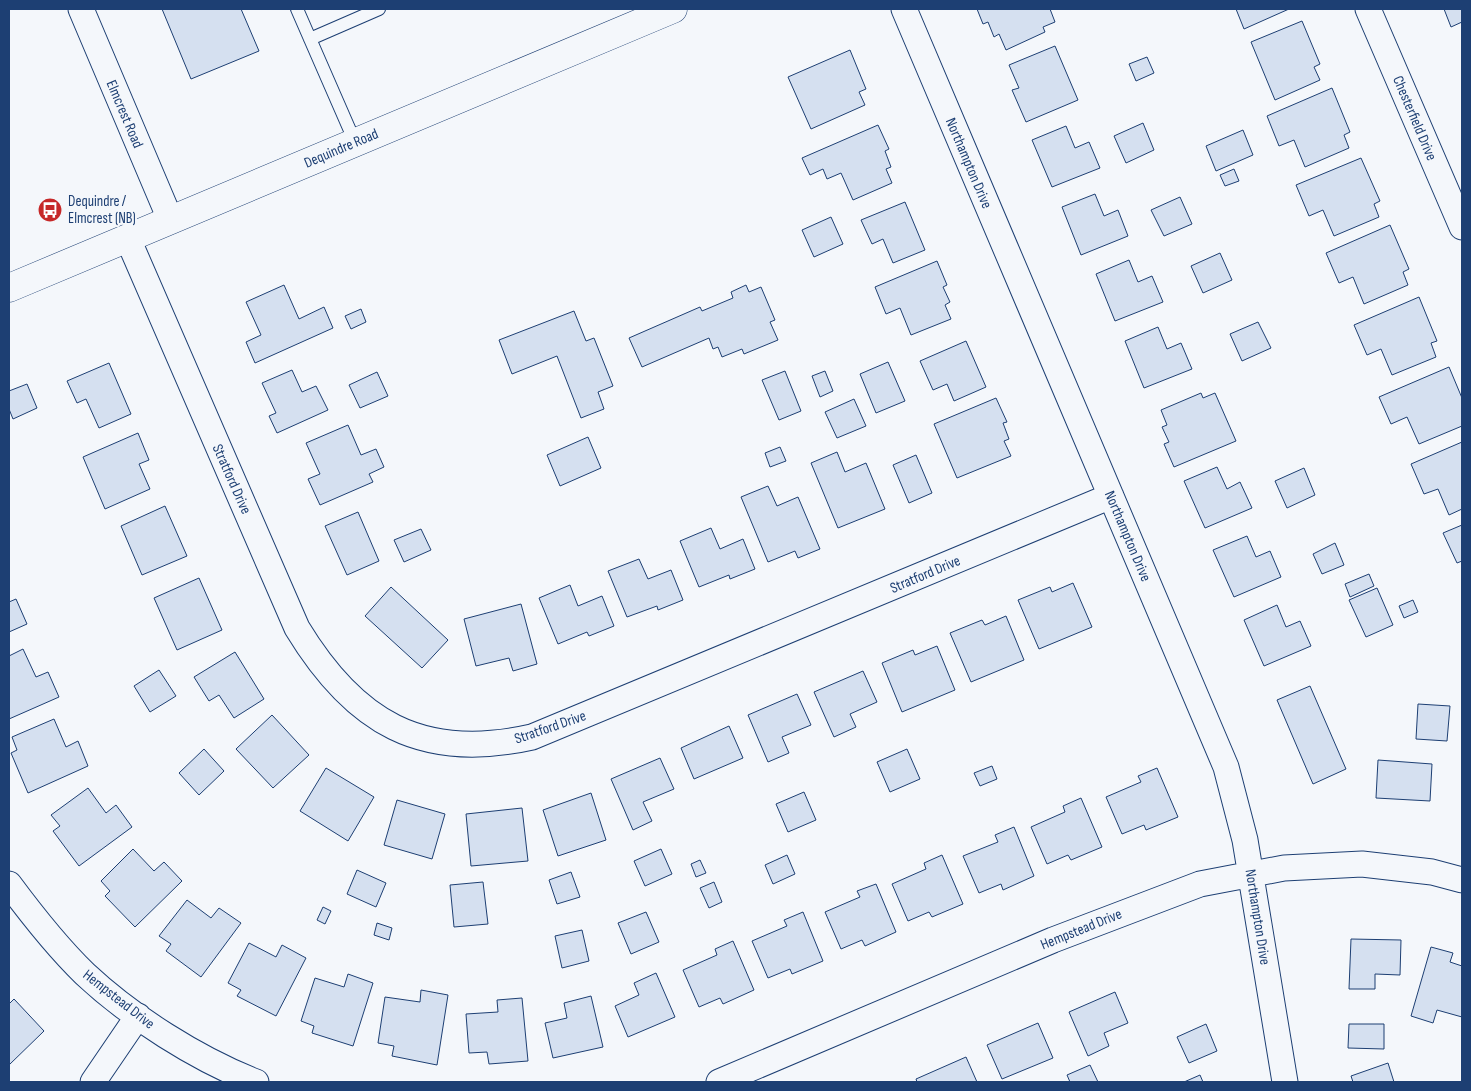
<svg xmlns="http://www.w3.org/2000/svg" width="1471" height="1091" viewBox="0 0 1471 1091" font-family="'Sofia Sans Condensed',sans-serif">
	<rect width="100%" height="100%" fill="#f4f7fb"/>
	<path fill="#d5e0f0" stroke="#1d3f73" d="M162,9H241L259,51L191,79Z
		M977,9H1050L1055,22L1043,27L1045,32L1006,50L999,34L994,37L988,22L983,24Z
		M1236,9H1289L1244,29Z
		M1444,9H1462V22L1451,27Z
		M1302,21L1320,64L1314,67L1320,80L1275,100L1251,42Z
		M1055,46L1078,100L1026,122L1012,90L1019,88L1009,65Z
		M850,50L866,89L859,92L865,105L811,129L788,77Z
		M1147,57L1154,73L1136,81L1129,64Z
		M1332,88L1350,132L1344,135L1349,148L1305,167L1294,140L1279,146L1267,116Z
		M1143,123L1154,150L1126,163L1114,136Z
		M878,125L889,149L885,151L891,167L886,169L892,183L853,200L841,173L827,179L823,169L810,175L802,158Z
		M1066,126L1075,148L1089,142L1100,168L1052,187L1032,140Z
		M1243,130L1253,155L1216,171L1206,146Z
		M1361,158L1380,201L1374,204L1379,217L1334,236L1323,210L1309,216L1296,185Z
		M1234,169L1239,181L1225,186L1220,175Z
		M1095,194L1104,216L1118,210L1128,236L1081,255L1062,207Z
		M1180,197L1192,224L1164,236L1151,210Z
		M905,202L925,250L893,263L883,239L872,244L861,220Z
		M831,217L843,244L814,257L802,230Z
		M1390,225L1409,269L1403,272L1408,285L1364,304L1353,277L1339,283L1326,253Z
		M1220,253L1232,280L1203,293L1191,266Z
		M1129,260L1138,282L1152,276L1163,302L1115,321L1096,274Z
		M937,261L947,285L943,287L950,302L945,305L951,319L911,335L900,308L886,314L875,287Z
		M284,285L299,319L324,307L333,328L255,363L246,342L261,335L246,302Z
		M746,285L749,292L761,287L775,320L770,322L778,340L744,354L742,349L722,357L718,347L713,349L709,338L642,367L629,338L700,307L702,311L733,298L731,292Z
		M1419,297L1437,341L1431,343L1436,357L1392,375L1381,349L1367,355L1354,325Z
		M361,309L366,322L351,329L345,316Z
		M574,311L586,341L594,338L613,386L598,392L604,409L581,418L557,356L512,374L499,340Z
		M1258,322L1271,348L1242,361L1230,334Z
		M1158,327L1167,349L1181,343L1192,369L1144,388L1125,341Z
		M966,341L986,387L954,401L947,384L933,390L920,361Z
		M888,362L905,401L876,413L860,374Z
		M109,363L131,414L99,428L86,399L77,403L67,381Z
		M1449,367L1462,398V426L1419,444L1407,417L1391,424L1379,397Z
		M292,370L302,392L316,386L328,410L277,433L269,416L276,413L262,383Z
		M785,371L801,411L779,420L762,380Z
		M825,371L833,391L820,397L812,376Z
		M377,372L388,396L360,408L349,385Z
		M27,384L37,408L13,419L9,409V391Z
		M1201,393L1203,398L1215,393L1236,441L1174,467L1164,444L1169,442L1162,427L1167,425L1161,410Z
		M996,398L1007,422L1003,423L1009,439L1004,441L1011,456L957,478L934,424Z
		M854,399L866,426L837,438L825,412Z
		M348,425L361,455L376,449L384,467L369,474L373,482L320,505L308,479L320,474L306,443Z
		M138,433L149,460L139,464L150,489L105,509L83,457Z
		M588,437L601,468L560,486L547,455Z
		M1462,442V509L1449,515L1438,489L1424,494L1411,464Z
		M780,447L786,461L770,467L765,453Z
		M837,452L845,472L866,463L885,509L838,528L811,463Z
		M916,455L932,493L909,503L893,465Z
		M1217,467L1227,489L1240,482L1252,508L1205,528L1184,481Z
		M1304,468L1315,495L1287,508L1275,481Z
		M768,486L777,506L798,497L820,549L798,558L795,551L768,562L741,497Z
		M165,506L187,556L142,575L121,526Z
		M358,512L379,561L347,575L325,526Z
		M1462,525V561L1457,563L1443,533Z
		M711,528L720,549L743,539L755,569L730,579L729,575L699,587L680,541Z
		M421,529L431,550L404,562L394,540Z
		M1247,536L1256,557L1270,551L1281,577L1234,597L1213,550Z
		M1335,543L1344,565L1322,574L1313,554Z
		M639,559L648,579L671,570L683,600L658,610L657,606L627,617L608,571Z
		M1369,574L1374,586L1350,597L1345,584Z
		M199,578L222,630L177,650L154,598Z
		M1073,583L1092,627L1039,649L1018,600L1050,587L1052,592Z
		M570,585L578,606L602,596L614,626L589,636L587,632L558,644L539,598Z
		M391,587L448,640L422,668L365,616Z
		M1377,588L1393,625L1366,637L1349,600Z
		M16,599L27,624L9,632V602Z
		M1413,600L1418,612L1404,618L1399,606Z
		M521,604L537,664L513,671L509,658L476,666L464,619Z
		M1277,605L1286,627L1300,621L1311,646L1264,666L1244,620Z
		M1006,616L1024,660L971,682L950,633L982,620L985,625Z
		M937,646L955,690L902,712L882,663L913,650L915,655Z
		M23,649L36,677L48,672L59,697L9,719V656Z
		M235,652L264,699L234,718L219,695L209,701L194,677Z
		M159,670L176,696L150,712L134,686Z
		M863,671L877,702L850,714L856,727L834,737L814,692Z
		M1310,686L1346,769L1313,784L1277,700Z
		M797,694L811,725L782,737L789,753L768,762L748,715Z
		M1418,704L1450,706L1447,741L1416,739Z
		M272,715L309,755L273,788L236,749Z
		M54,719L66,747L78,741L88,766L28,793L11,753L17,750L12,737Z
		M729,726L743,758L694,779L681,748Z
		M204,749L224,771L199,795L179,773Z
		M907,749L920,779L890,792L877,762Z
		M660,758L674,789L643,802L652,821L633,830L611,779Z
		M1378,760L1432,764L1430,801L1376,798Z
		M992,766L997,779L980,786L974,773Z
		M326,768L374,797L348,841L300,811Z
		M1157,768L1178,817L1146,830L1144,825L1122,834L1106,797L1141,782L1138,776Z
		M88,788L106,813L116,805L132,827L79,866L53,831L60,826L51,815Z
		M804,792L816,820L788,832L776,804Z
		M591,793L606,840L558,856L543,810Z
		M1081,798L1102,847L1071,860L1068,855L1047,864L1031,827L1065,812L1063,806Z
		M397,800L445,814L432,859L384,845Z
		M522,808L528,861L471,866L466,814Z
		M1014,827L1034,876L1003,890L1001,884L979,893L963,856L998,842L995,835Z
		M133,849L154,871L164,862L182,881L135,927L105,896L110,891L101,881Z
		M661,849L672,874L645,886L634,861Z
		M787,855L795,874L773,884L765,865Z
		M942,855L963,904L932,917L929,912L908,921L892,884L926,869L924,863Z
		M700,860L706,873L696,877L691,864Z
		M357,870L386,883L376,907L347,894Z
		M571,872L580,897L557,904L549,880Z
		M483,882L488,924L454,927L450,885Z
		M714,882L722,902L709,908L700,888Z
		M876,884L896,932L865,946L862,940L841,949L825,912L860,897L857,891Z
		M187,900L211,918L219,908L241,923L201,977L166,951L171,944L159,936Z
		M323,907L331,911L325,924L317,920Z
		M646,912L659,942L631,954L618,923Z
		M803,912L823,961L792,974L790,969L768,978L752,941L787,926L784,920Z
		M377,923L392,928L389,940L374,935Z
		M582,930L589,961L562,968L555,936Z
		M1351,939L1401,940L1400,975L1375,974V989H1349Z
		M733,941L754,990L723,1004L720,998L699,1007L683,970L717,955L715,949Z
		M249,943L276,957L282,945L306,958L276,1016L237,996L241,990L228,983Z
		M1431,947L1453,953L1450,962L1462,966V1017L1437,1010L1433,1023L1411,1016Z
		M656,973L675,1017L628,1037L615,1006L639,995L634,983Z
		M348,974L373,983L353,1046L312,1033L314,1026L301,1021L315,978L344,987Z
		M421,990L448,995L437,1065L392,1056L394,1046L378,1043L385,997L420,1002Z
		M1115,992L1128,1023L1104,1033L1109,1046L1088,1056L1069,1012Z
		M591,996L603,1047L553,1058L545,1023L567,1018L564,1003Z
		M522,998L528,1061L489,1064L487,1052L469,1053L466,1014L498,1012L497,1000Z
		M14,999L44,1031L9,1065V1004Z
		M1038,1023L1053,1058L1002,1079L987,1045Z
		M1206,1024L1217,1051L1189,1063L1177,1037Z
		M1349,1024H1384V1049L1348,1048Z
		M966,1057L977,1082H917L916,1079Z
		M1388,1063L1394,1082H1353L1351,1076Z
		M1090,1065L1098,1082H1070L1067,1075Z
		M1200,1075L1203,1082H1184Z"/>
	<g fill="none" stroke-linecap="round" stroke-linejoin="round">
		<defs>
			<path id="lane" d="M297,9L355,142
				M310,39L379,9"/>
			<path id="street" d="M81,9L170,219
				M904,9L1226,767L1245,840L1285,1082
				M1368,9L1462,227
				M128,239L297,628C354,722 421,762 532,737L1111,496
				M9,884C32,915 57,947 85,974C131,1017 197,1059 256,1082
				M93,1082L138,1016
				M719,1082L1053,940L1200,884L1284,868L1362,864L1432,872L1462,880"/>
			<path id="secondary" d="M9,288L673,9"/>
		</defs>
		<use href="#lane" stroke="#1d3f73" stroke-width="14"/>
		<use href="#street" stroke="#1d3f73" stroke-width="27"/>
		<use href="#secondary" stroke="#1d3f73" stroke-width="29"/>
		<use href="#lane" stroke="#f4f7fb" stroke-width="12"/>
		<use href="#street" stroke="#f4f7fb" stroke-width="25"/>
		<use href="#secondary" stroke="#f4f7fb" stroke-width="28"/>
	</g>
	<defs>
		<symbol id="bus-disc" viewBox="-11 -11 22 22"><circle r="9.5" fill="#c62828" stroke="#f4f7fb"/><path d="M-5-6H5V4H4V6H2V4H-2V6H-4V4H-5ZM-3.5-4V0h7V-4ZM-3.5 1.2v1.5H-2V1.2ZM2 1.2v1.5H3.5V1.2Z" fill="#fff"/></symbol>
	</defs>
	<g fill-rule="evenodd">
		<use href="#bus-disc" x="36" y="196" width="28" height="28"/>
	</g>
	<g text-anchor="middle" stroke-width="4" stroke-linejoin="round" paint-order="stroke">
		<g font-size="15" fill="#1d3f73" stroke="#f4f7fb">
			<text transform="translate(125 114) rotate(67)" y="5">Elmcrest Road</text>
			<text transform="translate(1415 118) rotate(67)" y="5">Chesterfield Drive</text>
			<text transform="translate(341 148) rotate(-23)" y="5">Dequindre Road</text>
			<text transform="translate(969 163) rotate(67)" y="5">Northampton Drive</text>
			<text transform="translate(232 479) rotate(66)" y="5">Stratford Drive</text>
			<text transform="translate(1128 536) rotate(67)" y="5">Northampton Drive</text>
			<text transform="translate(925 574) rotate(-23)" y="5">Stratford Drive</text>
			<text transform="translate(550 727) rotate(-19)" y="5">Stratford Drive</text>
			<text transform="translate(1258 917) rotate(81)" y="5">Northampton Drive</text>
			<text transform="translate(1081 929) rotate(-22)" y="5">Hempstead Drive</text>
			<text transform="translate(119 999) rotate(38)" y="5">Hempstead Drive</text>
		</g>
		<g font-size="15" fill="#1d3f73" stroke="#f4f7fb" text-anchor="start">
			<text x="68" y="206">Dequindre /<tspan x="68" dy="17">Elmcrest (NB)</tspan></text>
		</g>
	</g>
	<rect width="1471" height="1091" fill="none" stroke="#1d3f73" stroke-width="20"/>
</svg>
